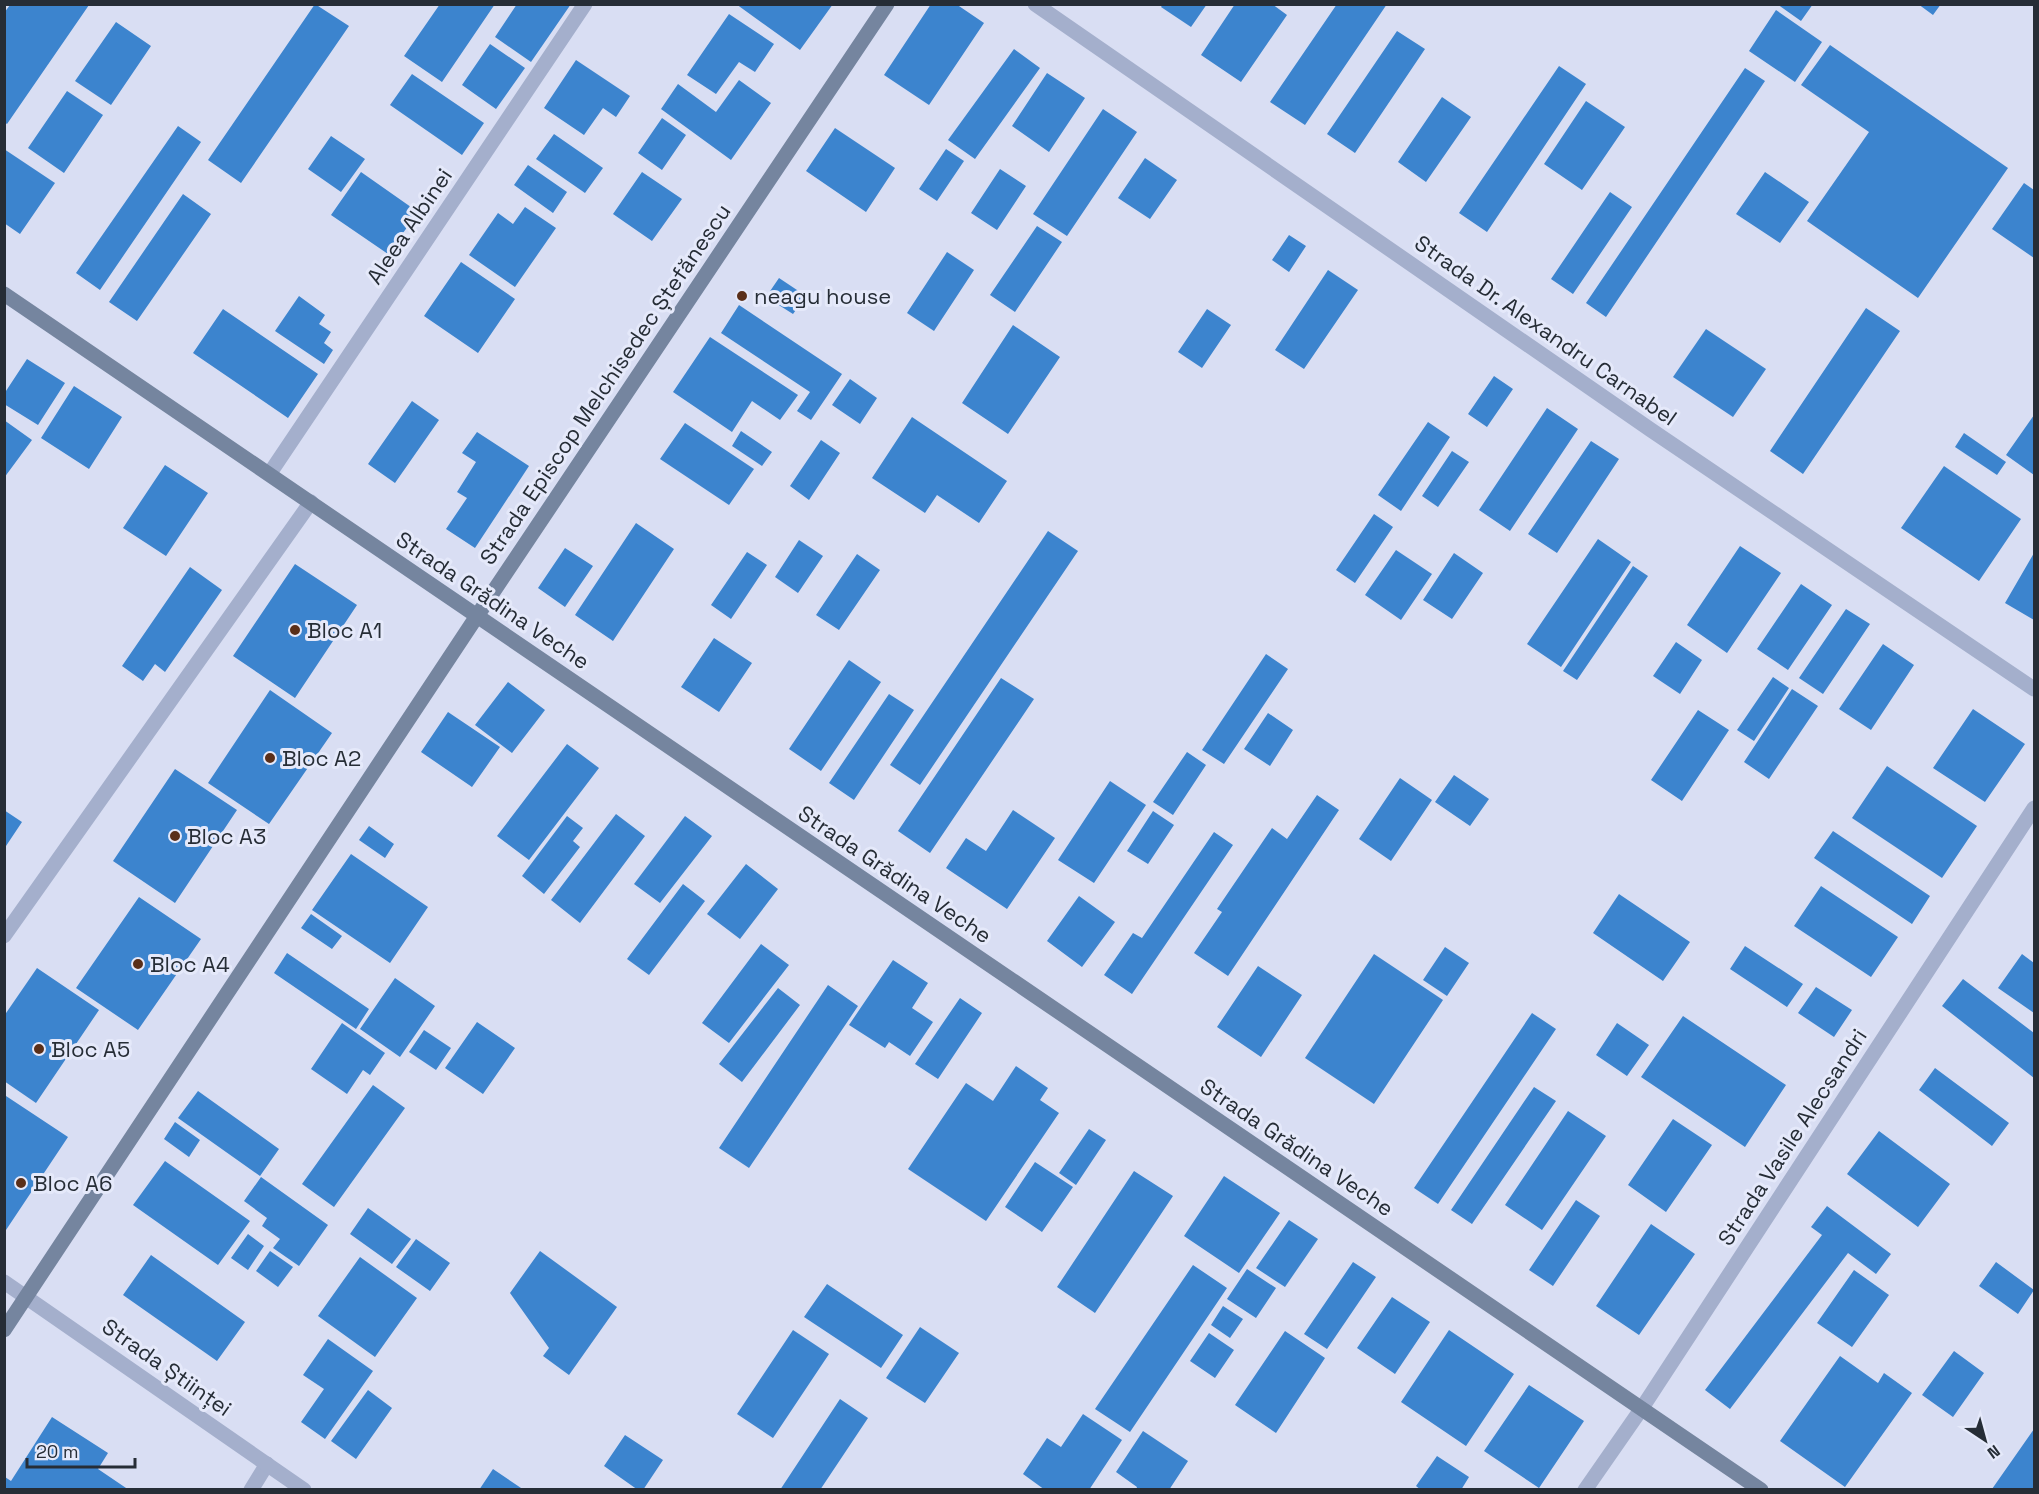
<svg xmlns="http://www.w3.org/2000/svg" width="2039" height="1494" viewBox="0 0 2039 1494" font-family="'Space Grotesk',sans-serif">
	<rect width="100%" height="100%" fill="#d9def3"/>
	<path fill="#3c84ce" d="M315,4L349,26L241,183L208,160Z
		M440,4H495L442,82L404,56Z
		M517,4H571L531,62L495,37Z
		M736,4H833L800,50Z
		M931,4H956L984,23L929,105L884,75Z
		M1163,4H1207L1191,27L1161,7Z
		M1235,4H1272L1287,15L1241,82L1201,55Z
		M1337,4H1387L1305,125L1270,102Z
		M1777,4H1813L1801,21Z
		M1918,4H1941L1933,15Z
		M10,5H89L7,124L4,122V13Z
		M1776,10L1822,42L1795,82L1749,51Z
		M729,14L774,44L755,72L739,62L716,94L687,75Z
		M116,22L151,46L111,105L75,81Z
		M1397,31L1425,49L1355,153L1327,134Z
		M490,44L525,68L496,109L462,85Z
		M1830,45L2008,168L1918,298L1807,221L1869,132L1801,85Z
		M1014,49L1040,68L975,159L948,140Z
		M576,60L630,96L616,117L603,108L584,135L544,108Z
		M1559,66L1586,84L1487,232L1459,213Z
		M1745,68L1765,81L1606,317L1586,303Z
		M1047,73L1085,98L1049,152L1012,126Z
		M412,74L484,123L462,155L390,105Z
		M739,80L771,103L731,160L661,109L678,84L716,112Z
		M67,91L103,115L64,173L28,148Z
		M1442,97L1471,117L1426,182L1398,162Z
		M1586,101L1625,127L1582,190L1544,164Z
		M1103,109L1137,132L1067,236L1033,214Z
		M662,118L686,135L662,170L638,153Z
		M178,126L201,142L100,290L76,273Z
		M835,128L895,168L866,212L806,171Z
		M554,134L603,168L585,193L536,159Z
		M331,136L365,159L341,192L308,169Z
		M4,149L55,183L20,234L4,223Z
		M946,149L964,161L937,201L919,189Z
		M1145,158L1177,180L1150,219L1118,198Z
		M528,165L567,192L553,213L514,185Z
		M1000,169L1026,186L997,230L971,213Z
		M361,172L418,212L388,254L331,215Z
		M642,172L682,199L652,241L613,214Z
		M1765,172L1809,202L1780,243L1736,214Z
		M2024,183L2034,190V258L1992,229Z
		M1610,192L1632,207L1573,294L1551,279Z
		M183,194L211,214L137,321L109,302Z
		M525,207L556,228L515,287L469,255L498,213L513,224Z
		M1037,226L1062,242L1015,312L990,295Z
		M1289,235L1306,246L1289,272L1272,260Z
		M947,252L974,270L934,331L907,313Z
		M461,262L515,299L478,353L424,316Z
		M1328,270L1358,290L1304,369L1275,350Z
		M779,278L806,296L793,314L766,297Z
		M299,296L325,315L319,324L331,332L324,343L333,350L324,364L275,331Z
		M739,305L842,374L811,420L797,411L810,392L721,333Z
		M1866,308L1900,331L1803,474L1770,451Z
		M223,309L318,374L288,418L193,353Z
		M1207,309L1231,325L1202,368L1178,352Z
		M1013,325L1060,357L1008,434L962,403Z
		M1706,329L1766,369L1733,417L1673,377Z
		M710,337L798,395L780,420L752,401L732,432L673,392Z
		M27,359L65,383L38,425L4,404V394Z
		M1494,376L1513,389L1487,427L1468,414Z
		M850,379L877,398L860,424L832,405Z
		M74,386L122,417L89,469L41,438Z
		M412,401L439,420L395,483L368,464Z
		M1547,408L1578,429L1510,531L1479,510Z
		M2034,415V475L2006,455Z
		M912,417L1007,481L979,523L937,495L925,513L872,478Z
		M4,420L32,440L4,478Z
		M1428,422L1450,437L1401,511L1378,495Z
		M685,423L754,469L729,505L660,459Z
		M741,431L772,452L762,466L732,446Z
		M477,432L529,466L475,548L446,529L467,498L457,492L476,462L462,453Z
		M1964,433L2006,462L1997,475L1955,447Z
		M821,440L840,453L809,500L790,486Z
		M1591,441L1619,459L1557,553L1528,534Z
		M1452,451L1469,462L1438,507L1422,496Z
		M165,465L208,493L166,556L123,528Z
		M1944,466L2021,519L1979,581L1901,528Z
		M1374,514L1393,527L1355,583L1336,570Z
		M636,523L674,549L613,641L575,615Z
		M1048,531L1078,551L920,785L890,765Z
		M1598,539L1631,562L1561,667L1527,644Z
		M799,540L823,556L798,593L775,577Z
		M1740,546L1781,573L1727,653L1687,625Z
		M565,548L593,566L565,607L538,588Z
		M1396,550L1432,574L1401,620L1365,595Z
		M747,552L767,565L731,619L711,605Z
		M1454,553L1483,573L1452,619L1423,600Z
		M2034,553V620L2005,603Z
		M857,554L880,570L839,630L816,615Z
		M295,564L357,605L295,698L233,656Z
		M1633,566L1648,576L1577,680L1563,671Z
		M190,567L222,590L165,672L155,664L143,681L122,666Z
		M1801,584L1832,605L1788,670L1757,649Z
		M1846,609L1870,624L1823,694L1799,678Z
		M714,638L752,663L719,712L681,687Z
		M1676,642L1702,660L1680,694L1653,676Z
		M1883,644L1914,665L1871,730L1839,709Z
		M1266,654L1288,669L1224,764L1202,750Z
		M849,660L881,682L821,771L789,749Z
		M1773,677L1789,688L1754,741L1737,730Z
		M1001,678L1034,699L930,853L898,831Z
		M508,682L545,710L512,753L475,725Z
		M1792,689L1818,706L1769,779L1744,762Z
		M270,690L332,733L269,824L208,783Z
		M889,694L914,710L854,800L829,783Z
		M1973,709L2025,744L1985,802L1933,768Z
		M1698,710L1729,730L1682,801L1651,780Z
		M448,712L500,747L472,787L421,752Z
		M1268,713L1293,730L1270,766L1244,749Z
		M567,744L599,768L529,860L497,836Z
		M1187,752L1206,765L1173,815L1153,802Z
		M1887,766L1977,826L1942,878L1852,818Z
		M175,769L237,810L175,903L113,861Z
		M1454,775L1489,799L1470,826L1435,802Z
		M1400,778L1432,800L1391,861L1359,839Z
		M1110,781L1146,805L1094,883L1058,860Z
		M1317,795L1339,810L1228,976L1194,953L1222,912L1217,909L1272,828L1287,839Z
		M4,810L22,822L4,849Z
		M1013,810L1055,838L1007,909L946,868L966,838L986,851Z
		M1153,811L1174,825L1148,864L1127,851Z
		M616,814L645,836L580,923L551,900Z
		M567,816L583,828L573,841L580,847L544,894L522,876Z
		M685,816L712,836L660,903L634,884Z
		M369,826L394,844L385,858L359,840Z
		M1833,831L1930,896L1912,924L1814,858Z
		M1214,832L1233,845L1132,994L1104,975L1133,933L1142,938Z
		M351,854L428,907L390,963L312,910Z
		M746,864L778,889L740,939L707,914Z
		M683,884L705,901L649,975L627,959Z
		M1821,886L1898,937L1871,977L1794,926Z
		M1619,894L1690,942L1663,981L1593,933Z
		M1079,896L1115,922L1082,967L1047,941Z
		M139,897L201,939L138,1030L76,988Z
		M311,914L342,936L332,949L301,928Z
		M761,944L789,965L729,1043L702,1023Z
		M1745,946L1803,984L1787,1007L1730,969Z
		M1445,947L1469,963L1447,996L1423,980Z
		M287,953L369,1009L356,1029L274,973Z
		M1374,954L1443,1000L1374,1104L1305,1058Z
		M2022,954L2034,963V1013L1998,988Z
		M893,960L928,983L912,1008L933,1022L910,1056L889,1042L885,1048L849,1025Z
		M1258,966L1302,995L1261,1057L1217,1027Z
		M37,968L99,1010L36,1103L4,1081V1016Z
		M395,978L435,1006L400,1057L360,1029Z
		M1963,979L2034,1033V1078L1942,1006Z
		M828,985L858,1006L749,1168L719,1148Z
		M1816,987L1852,1010L1834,1037L1798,1013Z
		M778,988L800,1005L742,1082L719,1064Z
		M960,998L982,1013L938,1079L915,1064Z
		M1532,1013L1556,1029L1438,1204L1414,1188Z
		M1683,1016L1786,1085L1745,1147L1641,1077Z
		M477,1022L515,1048L483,1094L445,1068Z
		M342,1023L385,1053L370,1075L363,1070L347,1094L311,1069Z
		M1617,1023L1649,1045L1627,1076L1596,1055Z
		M424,1030L451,1048L436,1070L409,1052Z
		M1016,1066L1048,1088L1040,1100L1059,1113L986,1221L908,1169L966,1083L993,1101Z
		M1935,1068L2009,1123L1992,1146L1919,1090Z
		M373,1085L405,1108L334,1207L302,1184Z
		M1534,1087L1556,1101L1472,1224L1451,1210Z
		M198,1091L279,1149L260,1176L178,1118Z
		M6,1096L68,1137L6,1230L4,1099Z
		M1568,1111L1606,1136L1542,1230L1505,1205Z
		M1673,1119L1712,1145L1666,1212L1628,1185Z
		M175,1122L200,1140L189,1157L164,1139Z
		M1089,1129L1106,1140L1076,1185L1059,1173Z
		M1879,1131L1950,1184L1918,1227L1847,1174Z
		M165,1161L250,1221L218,1265L133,1205Z
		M1035,1162L1073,1187L1042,1232L1005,1207Z
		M1134,1171L1173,1196L1095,1313L1057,1287Z
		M1224,1176L1280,1213L1239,1273L1184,1236Z
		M261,1177L328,1225L299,1266L273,1248L280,1239L262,1226L267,1218L244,1201Z
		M1576,1200L1600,1216L1553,1286L1529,1270Z
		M1827,1206L1891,1254L1876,1274L1848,1253L1730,1409L1705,1390L1822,1235L1811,1227Z
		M368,1208L411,1239L392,1264L350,1234Z
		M1289,1220L1318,1239L1285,1287L1256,1268Z
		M1651,1224L1695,1254L1639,1335L1596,1306Z
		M248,1234L264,1246L248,1270L231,1258Z
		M416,1239L450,1263L430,1291L396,1267Z
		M270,1251L293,1267L278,1287L256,1271Z
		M540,1251L617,1307L569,1375L543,1356L549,1348L510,1293Z
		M151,1255L245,1322L217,1361L123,1295Z
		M360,1257L417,1298L375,1357L318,1316Z
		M1353,1262L1376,1277L1327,1349L1304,1334Z
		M1996,1262L2034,1290L2018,1314L1979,1286Z
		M1193,1265L1227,1288L1130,1432L1095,1409Z
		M1247,1269L1276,1288L1256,1318L1227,1299Z
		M1854,1270L1889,1295L1852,1347L1817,1323Z
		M827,1284L903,1335L881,1368L804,1317Z
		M1392,1297L1430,1322L1395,1374L1357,1348Z
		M1223,1306L1243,1319L1230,1338L1211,1325Z
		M920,1327L959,1353L925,1403L886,1378Z
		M793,1330L829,1354L773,1438L737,1414Z
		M1449,1330L1514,1374L1466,1446L1401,1402Z
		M1285,1331L1325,1358L1276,1433L1235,1405Z
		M1209,1333L1234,1350L1215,1378L1190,1361Z
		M328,1339L373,1371L325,1439L301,1422L324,1389L303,1375Z
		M1954,1351L1984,1373L1953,1417L1922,1395Z
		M1840,1356L1878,1383L1884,1373L1912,1393L1845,1487L1780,1441Z
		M1529,1385L1584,1421L1539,1488L1484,1451Z
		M368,1390L392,1408L356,1459L331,1441Z
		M840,1399L868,1418L820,1490H780Z
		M1083,1414L1122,1440L1089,1490H1045L1023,1474L1047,1438L1061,1447Z
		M52,1417L108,1453L98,1469L129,1490H5V1477L11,1481Z
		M2034,1429V1490H1993L1992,1489Z
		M1143,1431L1188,1461L1169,1490H1136L1137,1487L1116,1472Z
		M625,1435L663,1460L643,1490H638L604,1466Z
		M1437,1456L1469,1477L1461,1490H1421L1416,1486Z
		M493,1469L524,1490H479Z"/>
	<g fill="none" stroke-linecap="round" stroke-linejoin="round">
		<path stroke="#a4afcc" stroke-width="15" d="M4,936L311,502
			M251,1490L267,1464"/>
		<path stroke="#a4afcc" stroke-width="15" d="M1035,4L1651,430L2034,689
			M270,473L585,4
			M4,1282L304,1490
			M1585,1490L1642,1408L2034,808"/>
		<path stroke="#75859f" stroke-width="15" d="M4,294L1761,1490
			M4,1330L477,616L887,4"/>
	</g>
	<g fill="#5a2f19" stroke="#e5e9fa" stroke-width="2">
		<circle cx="742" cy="296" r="6"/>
		<circle cx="295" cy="630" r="6"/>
		<circle cx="270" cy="758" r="6"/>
		<circle cx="175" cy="836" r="6"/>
		<circle cx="138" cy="964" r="6"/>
		<circle cx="39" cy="1049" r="6"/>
		<circle cx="21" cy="1183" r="6"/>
	</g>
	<g text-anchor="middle" stroke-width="6" stroke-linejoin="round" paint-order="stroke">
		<g font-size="22" fill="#262d36" stroke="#e5e9fa">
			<text transform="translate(409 226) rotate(-56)" y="8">Aleea Albinei</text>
			<text transform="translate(1546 330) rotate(35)" y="8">Strada Dr. Alexandru Carnabel</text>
			<text transform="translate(605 384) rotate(-56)" y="8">Strada Episcop Melchisedec Ștefănescu</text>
			<text transform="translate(493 600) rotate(34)" y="8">Strada Grădina Veche</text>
			<text transform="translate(895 874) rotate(34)" y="8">Strada Grădina Veche</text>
			<text transform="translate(1792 1137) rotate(-57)" y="8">Strada Vasile Alecsandri</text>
			<text transform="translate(1297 1147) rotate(34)" y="8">Strada Grădina Veche</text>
			<text transform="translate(167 1367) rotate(35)" y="8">Strada Științei</text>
		</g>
		<g font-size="22" fill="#262d36" stroke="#e5e9fa" text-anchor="start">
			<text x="754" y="304">neagu house</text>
			<text x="307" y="638">Bloc A1</text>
			<text x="282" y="766">Bloc A2</text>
			<text x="187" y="844">Bloc A3</text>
			<text x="150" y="972">Bloc A4</text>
			<text x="51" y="1057">Bloc A5</text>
			<text x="33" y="1191">Bloc A6</text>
		</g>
	</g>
	<rect width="2039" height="1494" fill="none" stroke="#262d36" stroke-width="12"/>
	<g transform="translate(1985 1440) rotate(144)" stroke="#e5e9fa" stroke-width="4.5" paint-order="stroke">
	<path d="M0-4.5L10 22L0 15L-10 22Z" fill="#262d36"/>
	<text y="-9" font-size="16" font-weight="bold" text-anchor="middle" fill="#262d36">N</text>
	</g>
	<path d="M27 1458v9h108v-9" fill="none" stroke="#262d36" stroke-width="3"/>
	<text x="36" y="1458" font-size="18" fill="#262d36" stroke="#e5e9fa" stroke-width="4.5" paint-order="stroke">20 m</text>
</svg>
